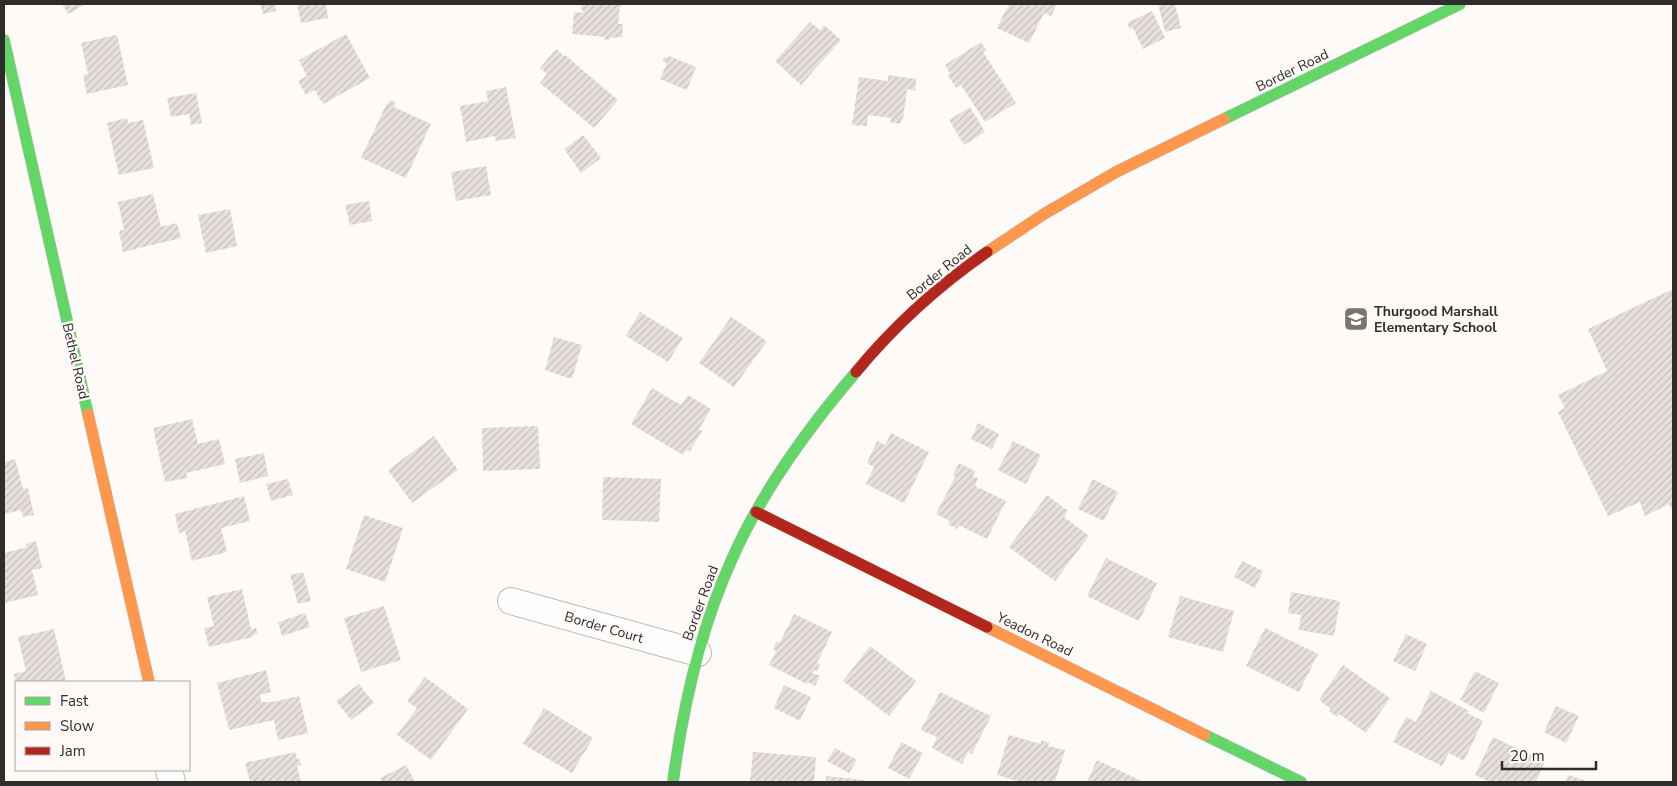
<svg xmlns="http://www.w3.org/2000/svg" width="1677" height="786" viewBox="0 0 1677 786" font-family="'Nunito Sans',sans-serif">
	<defs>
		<pattern id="building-hatch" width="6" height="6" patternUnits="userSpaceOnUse" patternTransform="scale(1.25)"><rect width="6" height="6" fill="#e7e0dd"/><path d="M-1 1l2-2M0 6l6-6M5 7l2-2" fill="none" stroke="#c6c0be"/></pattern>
	</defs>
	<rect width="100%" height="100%" fill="#fdfaf8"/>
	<path fill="url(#building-hatch)" d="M62,4H86L68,14Z
		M260,4H275L276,11L263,14Z
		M297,4H326L328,18L301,23Z
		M581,4H622V7H620L618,24H623L622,37L609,38V40L604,39L605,37L572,34L574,12L583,13V10H581Z
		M1009,4H1057L1051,16L1044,13L1029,43L997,28Z
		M1158,4H1175L1181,28L1165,32Z
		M1152,11L1165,38L1143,49L1133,28L1130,29L1127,23Z
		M810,22L820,30L824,25L841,40L801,85L775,61Z
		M346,34L370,78L323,104L315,90L306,95L298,81L307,76L299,60Z
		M117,35L128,85L87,94L83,75L88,74L81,43Z
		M981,42L986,50L983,52L1016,103L985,122L961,85L956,88L948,75L950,73L945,65Z
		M556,49L564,56L565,55L618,100L594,128L540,83L547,74L540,68Z
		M669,56L696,67L687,90L660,79L667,63L662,61L664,57L668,58Z
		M888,75L916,79L915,91L907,89L903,119H901V124L890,122L891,118L868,115L867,126L852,125L859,77L888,81Z
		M506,87L516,138L495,141V136L466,142L460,106L488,101L486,91Z
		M196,93L202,123L191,125L189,114L171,117L167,98Z
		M390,100L396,103L394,107L431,124L406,178L361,158L387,103L388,104Z
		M970,107L985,132L964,145L949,120Z
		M127,118L128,123L143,120L154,168L119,175L107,123Z
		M583,135L601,158L581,173L564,149Z
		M486,166L491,195L456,201L451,172Z
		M153,194L161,227L177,223L181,238L123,252L119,231L124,230L118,202Z
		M369,201L372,221L350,225L345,205Z
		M230,209L237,246L206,253L198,215Z
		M1673,289V512L1669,504L1645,516L1640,502L1608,516L1558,412L1565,408L1558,395L1607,371L1588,329Z
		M640,312L683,338L668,362L626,336Z
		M731,317L767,341L734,387L699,363Z
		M554,337L582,345L572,379L545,370Z
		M652,388L681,405L688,395L711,409L699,429L702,431L690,451L687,450L683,455L631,424Z
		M192,419L198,444L219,439L225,464L186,473L187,478L165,482L153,428Z
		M978,423L999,434L992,449L971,439Z
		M538,426L540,469L483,471L482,428Z
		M891,433L929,452L904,503L866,484L874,467L867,463L877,441L885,445Z
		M434,436L458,470L412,503L388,470Z
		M1013,441L1041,455L1026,484L998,470Z
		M264,453L268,476L240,483L235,459Z
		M15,459L23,489L28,488L34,515L23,517L21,510L4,514V462Z
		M959,463L975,471L973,476L978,478L975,486L1006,501L987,539L959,525L957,529L948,524L950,521L936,514L955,477L953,475Z
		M603,477L661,479L659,522L602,520Z
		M288,479L293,495L271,501L266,484Z
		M1093,479L1118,492L1104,521L1078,509Z
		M1047,495L1068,511L1064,517L1089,536L1055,581L1009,547Z
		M244,496L250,521L221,528L227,552L192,561L185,531L179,533L175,514Z
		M364,515L403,528L385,582L346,569Z
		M36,541L42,568L32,570L38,595L4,603V553L27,547L26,544Z
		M1106,558L1157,583L1139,621L1087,596Z
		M1242,561L1263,571L1255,588L1234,577Z
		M303,572L311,601L298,604L290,575Z
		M242,589L251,629L256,628L258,634L253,635V637L209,647L204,628L214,626L207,597Z
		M1291,592L1340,601L1334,636L1299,630L1301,615L1288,613Z
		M1180,596L1234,611L1223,652L1168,637Z
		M384,606L401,660L361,672L344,618Z
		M305,613L310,627L282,636L278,622Z
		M794,614L832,632L817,663L820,664L817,671L814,670L812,673L820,676L815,686L808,682L807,684L769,665L776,651L773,649L777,641L780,642Z
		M1265,628L1318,654L1299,692L1246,666Z
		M54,629L66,682H16L14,674L26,671L18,637Z
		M1406,634L1427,644L1415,671L1393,661Z
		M870,646L916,681L889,716L843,681Z
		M1343,665L1390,698L1366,733L1339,714L1337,717L1329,711L1331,709L1319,700Z
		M266,670L271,692L260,695L261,702H272L299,696L308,733L278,740L274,720L229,730L217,683Z
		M1475,671L1499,683L1484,713L1460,700Z
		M425,677L468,709L431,760L397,735L417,708L407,701Z
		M359,684L374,703L351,720L336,701Z
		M784,685L811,697L800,721L774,708Z
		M1431,691L1469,711L1467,713L1483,721L1464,761L1449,753L1442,766L1393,742L1406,717L1416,722Z
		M940,692L991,716L972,754L968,752L962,764L932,748L937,737L921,730Z
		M1556,706L1579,716L1566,743L1544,732Z
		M544,708L593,738L572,773L523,744Z
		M1009,735L1041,744V740L1049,743L1048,746L1065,750L1055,782H1021L997,775Z
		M1493,737L1545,762L1536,782H1490L1475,775Z
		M901,742L923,753L909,779L888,768Z
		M835,748L857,760L849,773L827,761Z
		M295,752L297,759L299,758L301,765L297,766L301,782H250L245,763Z
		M753,752L816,757L814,782H750Z
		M1097,760L1144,782H1087Z
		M406,765L415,782H382L380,778Z
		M1568,775L1590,782H1566Z
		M826,776L864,780V782H826Z"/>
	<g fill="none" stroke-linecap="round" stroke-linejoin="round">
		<defs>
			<path id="street" d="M511,601L698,653
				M169,770L172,782"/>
			<path id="fast" d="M4,40L88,414
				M1224,119L1460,4
				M1205,735L1301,782
				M673,782C683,706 700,629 732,559C762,491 808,428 856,372"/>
			<path id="slow" d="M987,252L1044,214L1116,172L1224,119
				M88,414L149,682
				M987,627L1205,735"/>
			<path id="jam" d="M856,372C894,326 938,286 987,252
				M756,512L987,627"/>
		</defs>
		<use href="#street" stroke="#bebcba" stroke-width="28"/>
		<use href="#fast" stroke="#bebcba" stroke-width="12"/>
		<use href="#slow" stroke="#bebcba" stroke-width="12"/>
		<use href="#jam" stroke="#bebcba" stroke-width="12"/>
		<use href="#street" stroke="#fffefe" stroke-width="26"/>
		<use href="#fast" stroke="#63d668" stroke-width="11"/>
		<use href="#slow" stroke="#ff974d" stroke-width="11"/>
		<use href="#jam" stroke="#b3261e" stroke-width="11"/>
	</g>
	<defs>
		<symbol id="school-square" viewBox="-11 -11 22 22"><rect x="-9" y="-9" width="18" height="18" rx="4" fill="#777573" stroke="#fef9f7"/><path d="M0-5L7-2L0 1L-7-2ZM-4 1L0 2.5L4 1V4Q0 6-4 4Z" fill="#fff"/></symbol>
	</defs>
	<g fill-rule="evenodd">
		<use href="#school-square" x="1342" y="305" width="28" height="28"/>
	</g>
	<g text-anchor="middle" stroke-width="5" stroke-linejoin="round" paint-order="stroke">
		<g font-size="14" fill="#2f2d2c" stroke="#fef9f7">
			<text transform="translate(1292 70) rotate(-26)" y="5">Border Road</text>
			<text transform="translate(939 272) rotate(-39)" y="5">Border Road</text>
			<text transform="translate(76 361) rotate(77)" y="5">Bethel Road</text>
			<text transform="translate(700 603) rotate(-70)" y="5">Border Road</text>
			<text transform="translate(604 627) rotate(16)" y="5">Border Court</text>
			<text transform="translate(1035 634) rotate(26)" y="5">Yeadon Road</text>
		</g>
		<g font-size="14" font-weight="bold" fill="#2f2d2c" stroke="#fef9f7" text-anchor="start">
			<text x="1374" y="316">Thurgood Marshall<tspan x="1374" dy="16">Elementary School</tspan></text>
		</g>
	</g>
	<rect width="1677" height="786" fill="none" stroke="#2f2d2c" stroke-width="10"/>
	<rect x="15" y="681" width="175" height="90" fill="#fef9f7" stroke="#aba7a6"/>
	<rect x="25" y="697" width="25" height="8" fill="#63d668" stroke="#aba7a6"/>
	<text x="60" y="706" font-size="15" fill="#2f2d2c">Fast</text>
	<rect x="25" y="722" width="25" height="8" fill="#ff974d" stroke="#aba7a6"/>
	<text x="60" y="731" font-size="15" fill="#2f2d2c">Slow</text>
	<rect x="25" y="747" width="25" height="8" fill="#b3261e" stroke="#aba7a6"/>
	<text x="60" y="756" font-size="15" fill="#2f2d2c">Jam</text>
	<path d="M1502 761v8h94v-8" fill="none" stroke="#2f2d2c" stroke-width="2.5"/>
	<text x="1510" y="761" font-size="15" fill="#2f2d2c" stroke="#fef9f7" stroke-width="4" paint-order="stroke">20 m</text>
</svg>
